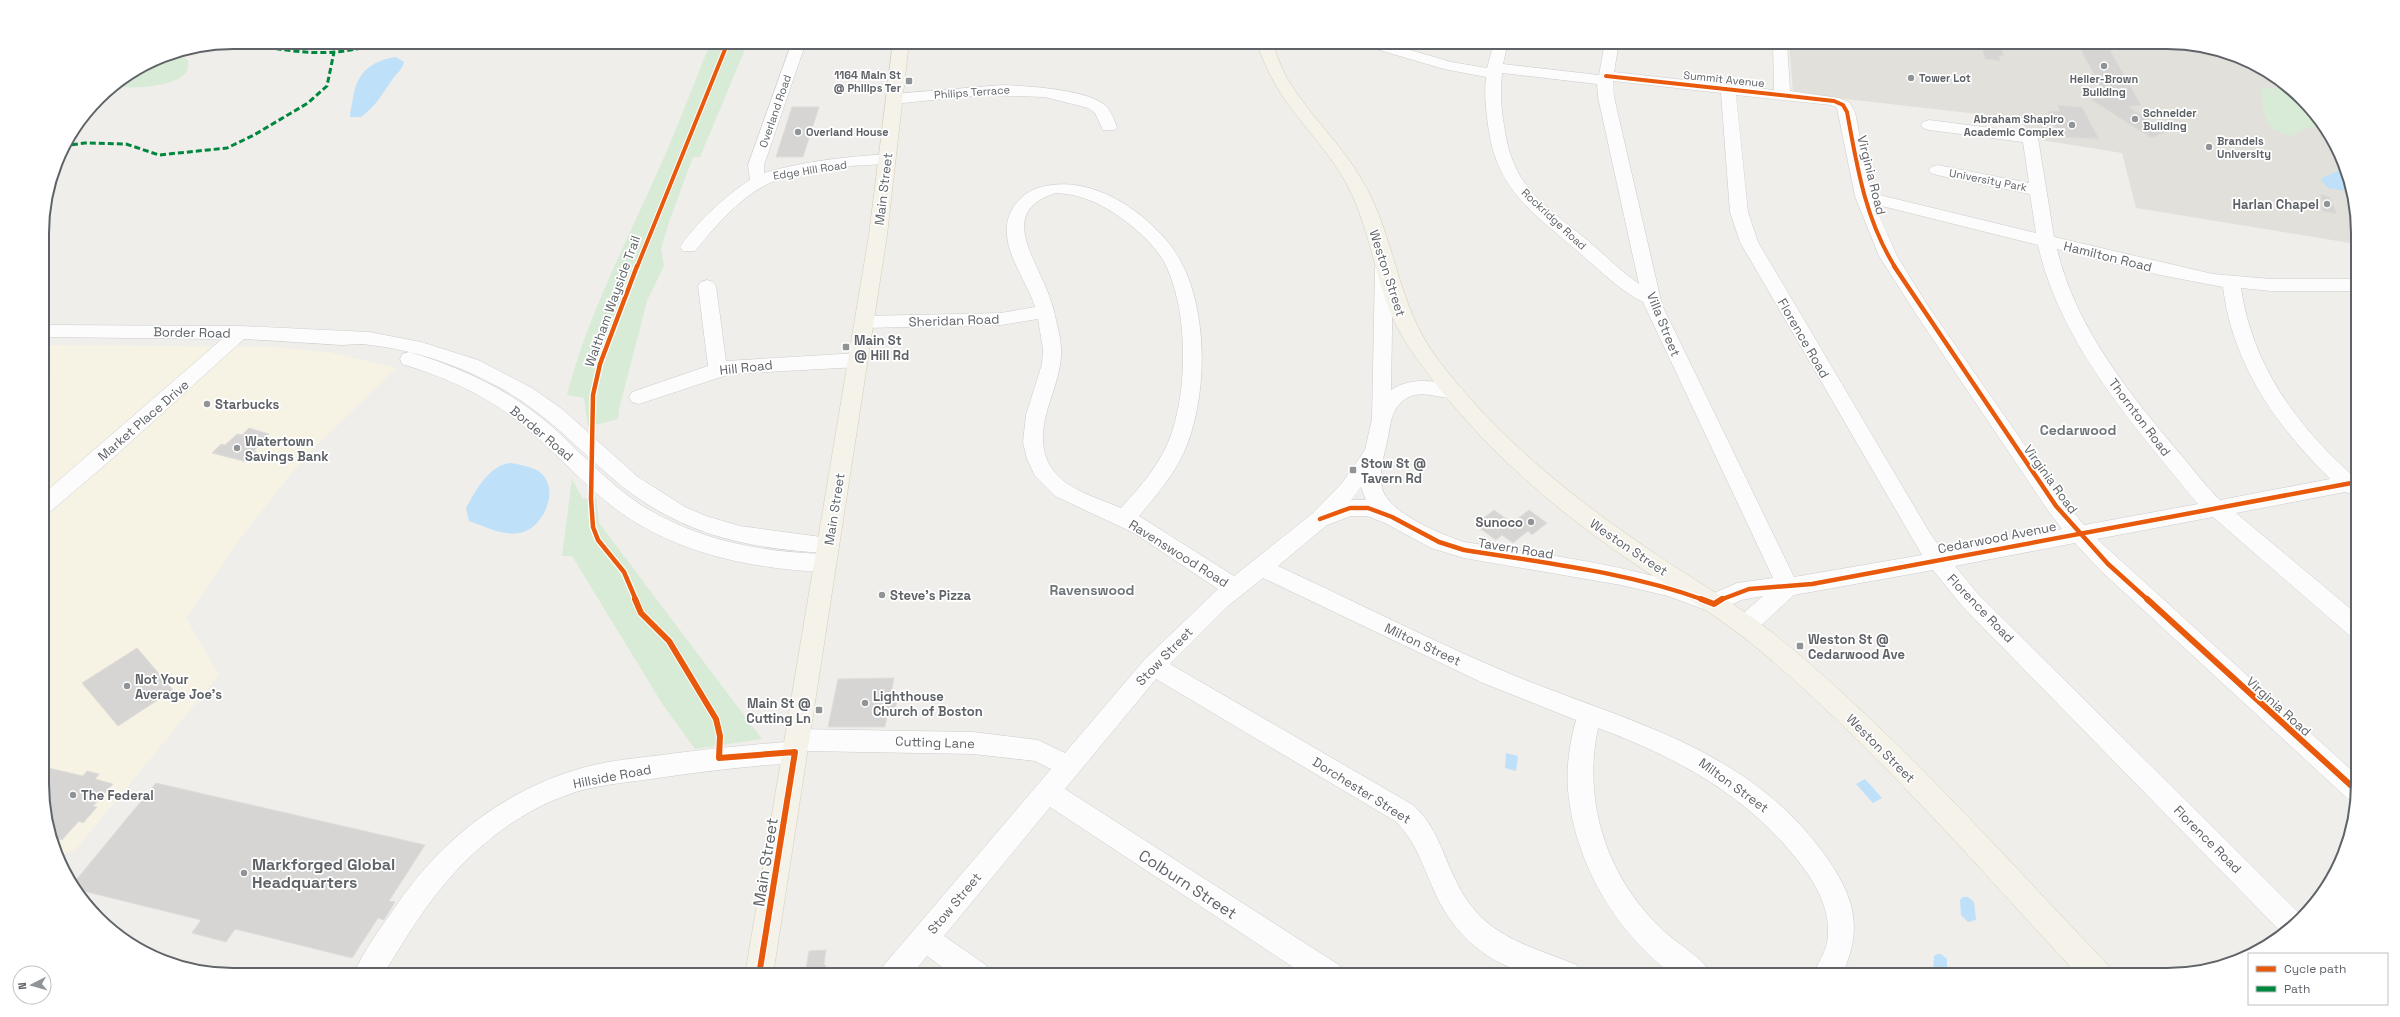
<svg xmlns="http://www.w3.org/2000/svg" width="2400" height="1017" viewBox="0 0 2400 1017" font-family="'Space Grotesk',sans-serif">
	<rect width="100%" height="100%" fill="#efeeea"/>
	<path fill="#f7f3e4" d="M43,345L272,347L328,352L396,368L302,460L242,536L186,618L219,675L77,848L57,858L44,809Z"/>
	<path fill="#e2e0da" d="M1789,42H2167L2240,56L2283,81L2318,116L2344,160L2356,208V244L2136,208L2122,153L2041,140L2040,132L2025,129L2022,119L1793,93Z"/>
	<path fill="#d8ebd6" d="M711,42H748L700,157H693L670,219L661,249L664,266L647,301L619,409L618,419L588,427L584,398L567,395C587,317 625,245 658,171C677,129 693,85 711,42Z
		M179,53L188,61C188,64 188,68 187,71C180,86 131,90 117,86V83L160,56Z
		M2262,88L2291,89L2318,116L2325,128L2310,127L2290,136L2271,128L2263,112Z
		M572,479L583,499L596,498L599,523L762,739L695,749L663,705L572,556H562Z"/>
	<path fill="#bfe0f9" d="M396,57L404,62C402,71 397,72 392,80C382,94 376,106 361,117H350C350,111 352,104 353,98C357,72 371,61 396,57Z
		M2342,169L2346,170L2354,200L2347,191L2328,188L2321,181L2322,178Z
		M511,463C521,465 535,467 542,474C560,492 542,530 519,533C503,536 484,526 469,521L466,508C476,490 489,465 511,463Z
		M1506,753L1518,756L1516,771L1505,768Z
		M1865,779L1882,798L1873,803L1856,784Z
		M1963,897H1968L1974,902L1976,920L1968,922L1961,915L1960,900Z
		M1937,954H1941L1947,959V975L1933,974L1934,956Z"/>
	<path fill="#d6d5d3" stroke="#deddd9" d="M1980,42H2000L2004,56H1999L2001,61L1985,59Z
		M2077,42L2106,43L2141,105L2129,107L2168,131L2151,138L2090,99L2106,98Z
		M2057,105L2082,107L2099,139L2060,137L2047,111H2060Z
		M792,107H819L803,157H776Z
		M2321,194L2330,197L2337,214L2322,211Z
		M249,428L269,434L254,451L257,452L247,462L212,453L221,444L225,445L237,434L242,435Z
		M1494,510L1512,523L1529,510L1547,523L1532,535L1528,531L1513,543L1502,535L1496,540L1475,525Z
		M137,648L173,690L118,726L82,683Z
		M894,678L891,695H898L895,710H888L885,727H828L838,679Z
		M44,767L83,776L87,771L99,774L95,779L113,784L93,806L97,807L83,823L79,821L62,840L51,837L44,809Z
		M156,783L425,845L389,901L395,902L384,920L378,918L352,958L235,929L226,942L192,933L201,920L75,889L72,885Z
		M826,950L824,964L833,975H805L809,951Z"/>
	<g fill="none" stroke-linecap="round" stroke-linejoin="round">
		<defs>
			<path id="minor" d="M792,42H806L764,165V173C804,161 845,157 887,154L893,156L895,159L893,162L887,164C850,166 797,167 764,186C737,200 714,228 695,251H683L680,247C697,222 725,196 750,180L748,165Z
				M1360,42H1383L1451,62L1487,68L1494,42H1508L1503,64L1599,75L1605,42H1619L1614,72L1774,90L1773,42H1787L1790,91L1839,98L1849,102L1855,112L1871,193L2036,233L2030,194L1937,175L1931,173L1929,170L1931,167L1937,165L2029,183L2023,142L1929,130L1923,128L1921,125L1923,122L1929,120L2030,133L2036,135L2038,138L2054,237L2213,274L2271,279H2357V291H2271L2241,288C2252,364 2296,425 2352,475L2357,474V496L2345,492L2236,513L2358,615V638L2350,636L2213,517L2097,539L2358,776L2355,801L2348,799L2100,570L2075,543L1955,566L1978,594L2302,916L2283,934L1962,606L1933,570L1794,595L1754,632L1746,634L1738,632L1735,625L1738,618L1763,596L1741,600L1714,613L1668,596L1621,585L1464,558L1431,548L1385,523L1367,516H1351L1327,525L1278,566C1352,600 1426,638 1501,670C1621,721 1747,744 1827,858C1855,898 1863,929 1842,975H1813C1819,960 1828,950 1828,933C1829,906 1815,883 1799,862C1747,795 1676,757 1598,728C1582,804 1608,880 1665,932C1679,945 1705,959 1711,975H1674C1616,934 1574,861 1568,790C1566,766 1570,742 1576,720L1483,683L1263,578L1228,606L1170,664L1413,805C1437,827 1442,853 1456,881C1482,936 1525,944 1577,965L1581,975C1565,975 1544,978 1529,974C1482,961 1450,930 1432,886C1421,861 1415,840 1395,821L1156,679L1065,789L1339,965L1343,975H1305L1050,807L944,936L986,965L990,975H953L927,956L912,975H880L884,965L1051,769L1035,761L973,754L807,751L804,760L795,763C747,766 699,772 651,779C623,783 594,785 567,795C525,810 486,838 456,871C427,902 405,939 383,975H353C364,950 382,926 398,903C443,838 505,790 582,768C610,760 640,758 669,754C708,749 747,745 786,742L788,733L797,729L973,732L1038,740L1065,753L1145,659L1218,589L1134,533L1055,496L1035,476L1027,459L1023,442L1026,415L1042,364L1043,349L1038,319L1001,325L864,328L857,326L855,322L857,318L864,316L1001,313L1035,307C1027,281 1004,254 1007,225C1009,208 1022,193 1038,188C1085,173 1137,205 1167,241C1210,291 1210,394 1184,452C1173,476 1156,496 1139,516L1234,576L1313,513L1342,483L1365,450L1372,419L1375,268L1378,264L1384,262L1390,264L1393,268L1391,390C1412,376 1438,381 1461,387L1464,392L1461,397C1444,402 1424,388 1407,398C1392,407 1391,421 1388,437C1385,453 1378,471 1382,488C1388,513 1441,534 1464,542C1548,555 1632,565 1712,594L1737,583L1773,578L1643,302C1617,289 1598,268 1576,250C1531,211 1496,189 1488,125C1486,109 1484,93 1486,77L1444,69L1362,45ZM1502,73L1597,84L1598,97L1639,284C1620,271 1604,254 1586,239C1541,203 1512,186 1504,125C1501,108 1500,91 1502,73ZM1613,81L1721,93L1730,212L1740,242L1922,555L1794,577L1662,305L1614,97ZM1736,95L1831,105L1837,108L1855,196L1879,256L1916,314L2049,512L2062,529L1943,551L1931,535L1758,242L1748,212ZM1056,193C1079,194 1098,202 1117,215C1134,227 1152,242 1163,260C1188,305 1188,384 1172,432C1162,462 1142,485 1121,508C1096,497 1061,489 1048,462C1033,429 1055,397 1060,365C1062,353 1061,340 1058,329C1055,315 1052,301 1046,288C1032,253 1000,210 1056,193ZM1874,204L2038,245C2060,344 2135,427 2198,504L2084,525L2063,500L1928,306L1897,256ZM2057,249L2160,275L2223,287C2232,363 2276,426 2330,479L2220,500C2206,487 2194,470 2182,456C2131,396 2075,327 2057,249ZM1361,487L1366,500H1351Z
				M1002,85C1027,86 1085,89 1105,105C1111,111 1114,119 1117,127L1115,130H1103L1095,113L1088,108L1045,97L980,95L894,104L886,99L894,94Z
				M707,280L713,282L716,286L726,361L858,353L865,355L868,360L865,365L858,367L730,374L639,404L632,402L629,397L632,392L708,366L698,286L701,282Z
				M43,325L241,326L369,332L421,342L478,360L532,388L562,409L638,477L685,507L706,516L740,526L836,539L839,545L836,551L828,553C745,549 675,533 611,477C573,444 540,408 495,385C456,364 414,350 370,345C360,343 351,345 341,345C309,343 277,341 244,339L113,458L50,512L43,514V494L222,339L43,337Z
				M409,352C460,367 507,389 548,423C579,450 606,482 641,505C697,540 759,552 825,554L833,557L836,563L833,569L825,572C755,569 683,555 624,515C586,489 557,452 520,423C486,395 445,377 402,364L400,359L402,354Z"/>
			<path id="major" d="M893,42H909L887,235L773,975H745L869,235Z
				M1256,42H1272C1277,56 1282,70 1290,83C1311,117 1342,145 1362,180C1397,239 1395,303 1439,361C1495,434 1565,492 1641,544C1685,575 1731,600 1773,633C1895,732 2000,852 2108,965L2112,975H2078C1974,863 1874,746 1757,648C1716,614 1670,588 1626,558C1549,505 1478,443 1423,367C1408,347 1394,325 1386,301C1372,261 1366,218 1345,181C1329,153 1307,130 1288,104C1274,85 1264,64 1256,42Z"/>
		</defs>
		<use href="#minor" stroke="#cbcccc" stroke-width="1"/>
		<use href="#major" stroke="#d7ceb8" stroke-width="1"/>
		<use href="#minor" fill="#fdfcfc" fill-rule="evenodd"/>
		<use href="#major" fill="#f4f2e9" fill-rule="evenodd"/>
		<path stroke="#00873e" stroke-width="3" stroke-dasharray="6 3" stroke-linecap="butt" d="M231,42C264,46 301,55 335,52C357,50 378,44 401,42
			M476,42L491,47L505,42
			M63,146L85,143L126,144L159,155L227,148L254,135L308,103L327,86L334,52"/>
		<defs>
			<path id="cycleway-far2" d="M1606,76L1834,101L1843,105L1847,112C1857,166 1865,219 1895,267
				M637,267L728,42"/>
			<path id="cycleway-far1" d="M1894,266L2056,506L2108,564L2148,600
				M1320,519L1350,508H1368L1392,517L1439,542L1464,550C1545,563 1627,572 1704,600
				M636,600L624,572L598,540L593,527L591,499L593,395L600,364L637,266
				M1720,600L1749,589L1812,584L2357,482"/>
			<path id="cycleway" d="M635,599L641,613L669,641L716,719L720,736L719,758L795,752L759,975
				M1701,599L1714,604L1722,599
				M2147,599L2357,791"/>
		</defs>
		<use href="#cycleway-far2" stroke="#fff" stroke-width="6"/>
		<use href="#cycleway-far1" stroke="#fff" stroke-width="7"/>
		<use href="#cycleway" stroke="#fff" stroke-width="8"/>
		<use href="#cycleway-far2" stroke="#e8590c" stroke-width="4"/>
		<use href="#cycleway-far1" stroke="#e8590c" stroke-width="4.5"/>
		<use href="#cycleway" stroke="#e8590c" stroke-width="6"/>
	</g>
	<g fill="#919496" stroke="#fff" stroke-width="1.5">
		<circle cx="2104" cy="66" r="4"/>
		<circle cx="1911" cy="78" r="4"/>
		<rect x="905" y="77" width="8" height="8" rx="2"/>
		<circle cx="2135" cy="119" r="4"/>
		<circle cx="2072" cy="125" r="4"/>
		<circle cx="798" cy="132" r="4"/>
		<circle cx="2209" cy="147" r="4"/>
		<circle cx="2327" cy="204" r="4"/>
		<rect x="842" y="343" width="8" height="8" rx="2"/>
		<circle cx="207" cy="404" r="4"/>
		<circle cx="237" cy="448" r="4"/>
		<rect x="1349" y="466" width="8" height="8" rx="2"/>
		<circle cx="1531" cy="522" r="4"/>
		<circle cx="882" cy="595" r="4"/>
		<rect x="1796" y="642" width="8" height="8" rx="2"/>
		<circle cx="127" cy="686" r="4"/>
		<circle cx="865" cy="703" r="4"/>
		<rect x="815" y="706" width="8" height="8" rx="2"/>
		<circle cx="73" cy="795" r="4"/>
		<circle cx="244" cy="873" r="4"/>
	</g>
	<g text-anchor="middle" stroke-width="3.5" stroke-linejoin="round" paint-order="stroke">
		<g font-size="11" font-weight="bold" fill="#5f6368" stroke="#fff" text-anchor="start">
			<text x="901" y="79" text-anchor="end">1164 Main St<tspan x="901" dy="13">@ Philips Ter</tspan></text>
			<text x="1919" y="82">Tower Lot</text>
			<text x="2104" y="83" text-anchor="middle">Heller-Brown<tspan x="2104" dy="13">Building</tspan></text>
			<text x="2143" y="117">Schneider<tspan x="2143" dy="13">Building</tspan></text>
			<text x="2064" y="123" text-anchor="end">Abraham Shapiro<tspan x="2064" dy="13">Academic Complex</tspan></text>
			<text x="806" y="136">Overland House</text>
			<text x="2217" y="145">Brandeis<tspan x="2217" dy="13">University</tspan></text>
		</g>
		<g font-size="11" fill="#5f6368" stroke="#fff">
			<text transform="translate(1724 79) rotate(6)" y="4">Summit Avenue</text>
			<text transform="translate(972 92) rotate(-4)" y="4">Philips Terrace</text>
			<text transform="translate(775 111) rotate(-71)" y="4">Overland Road</text>
			<text transform="translate(810 170) rotate(-9)" y="4">Edge Hill Road</text>
			<text transform="translate(1988 180) rotate(11)" y="4">University Park</text>
			<text transform="translate(1554 219) rotate(43)" y="4">Rockridge Road</text>
		</g>
		<g font-size="13" fill="#5f6368" stroke="#fff">
			<text transform="translate(1872 175) rotate(76)" y="5">Virginia Road</text>
			<text transform="translate(883 189) rotate(-83)" y="5">Main Street</text>
			<text transform="translate(2108 256) rotate(14)" y="5">Hamilton Road</text>
			<text transform="translate(1388 273) rotate(72)" y="5">Weston Street</text>
			<text transform="translate(612 301) rotate(-70)" y="5">Waltham Wayside Trail</text>
			<text transform="translate(954 320) rotate(-2)" y="5">Sheridan Road</text>
			<text transform="translate(1664 324) rotate(68)" y="5">Villa Street</text>
			<text transform="translate(192 332) rotate(1)" y="5">Border Road</text>
			<text transform="translate(1804 338) rotate(60)" y="5">Florence Road</text>
			<text transform="translate(746 367) rotate(-6)" y="5">Hill Road</text>
			<text transform="translate(2140 417) rotate(53)" y="5">Thornton Road</text>
			<text transform="translate(143 420) rotate(-41)" y="5">Market Place Drive</text>
			<text transform="translate(542 433) rotate(40)" y="5">Border Road</text>
			<text transform="translate(2051 479) rotate(54)" y="5">Virginia Road</text>
			<text transform="translate(834 509) rotate(-81)" y="5">Main Street</text>
			<text transform="translate(1997 537) rotate(-11)" y="5">Cedarwood Avenue</text>
			<text transform="translate(1629 547) rotate(34)" y="5">Weston Street</text>
			<text transform="translate(1516 548) rotate(9)" y="5">Tavern Road</text>
			<text transform="translate(1179 553) rotate(32)" y="5">Ravenswood Road</text>
			<text transform="translate(1981 608) rotate(46)" y="5">Florence Road</text>
			<text transform="translate(1423 644) rotate(25)" y="5">Milton Street</text>
			<text transform="translate(1164 656) rotate(-46)" y="5">Stow Street</text>
			<text transform="translate(2279 706) rotate(42)" y="5">Virginia Road</text>
			<text transform="translate(935 742) rotate(2)" y="5">Cutting Lane</text>
			<text transform="translate(1881 748) rotate(45)" y="5">Weston Street</text>
			<text transform="translate(612 776) rotate(-11)" y="5">Hillside Road</text>
			<text transform="translate(1734 785) rotate(36)" y="5">Milton Street</text>
			<text transform="translate(1362 790) rotate(32)" y="5">Dorchester Street</text>
			<text transform="translate(2208 839) rotate(45)" y="5">Florence Road</text>
			<text transform="translate(954 903) rotate(-50)" y="5">Stow Street</text>
		</g>
		<g font-size="13" font-weight="bold" fill="#5f6368" stroke="#fff" text-anchor="start">
			<text x="2319" y="209" text-anchor="end">Harlan Chapel</text>
			<text x="854" y="345">Main St<tspan x="854" dy="15">@ Hill Rd</tspan></text>
			<text x="215" y="409">Starbucks</text>
			<text x="245" y="446">Watertown<tspan x="245" dy="15">Savings Bank</tspan></text>
			<text x="1361" y="468">Stow St @<tspan x="1361" dy="15">Tavern Rd</tspan></text>
			<text x="1523" y="527" text-anchor="end">Sunoco</text>
			<text x="890" y="600">Steve's Pizza</text>
			<text x="1808" y="644">Weston St @<tspan x="1808" dy="15">Cedarwood Ave</tspan></text>
			<text x="135" y="684">Not Your<tspan x="135" dy="15">Average Joe's</tspan></text>
			<text x="873" y="701">Lighthouse<tspan x="873" dy="15">Church of Boston</tspan></text>
			<text x="811" y="708" text-anchor="end">Main St @<tspan x="811" dy="15">Cutting Ln</tspan></text>
			<text x="81" y="800">The Federal</text>
		</g>
		<g font-size="14" font-weight="bold" fill="#70757a" stroke="#fff">
			<text x="2078" y="435">Cedarwood</text>
			<text x="1092" y="595">Ravenswood</text>
		</g>
		<g font-size="16" fill="#5f6368" stroke="#fff">
			<text transform="translate(765 862) rotate(-81)" y="6">Main Street</text>
			<text transform="translate(1188 884) rotate(33)" y="6">Colburn Street</text>
		</g>
		<g font-size="16" font-weight="bold" fill="#5f6368" stroke="#fff" text-anchor="start">
			<text x="252" y="870">Markforged Global<tspan x="252" dy="18">Headquarters</tspan></text>
		</g>
	</g>
	<path d="M0 0H2400V1017H0ZM233 49H2167A184 184 0 0 1 2351 233V784A184 184 0 0 1 2167 968H233A184 184 0 0 1 49 784V233A184 184 0 0 1 233 49Z" fill="#fff" fill-rule="evenodd"/>
	<path fill="none" stroke="#5f6368" stroke-width="2" d="M233 49H2167A184 184 0 0 1 2351 233V784A184 184 0 0 1 2167 968H233A184 184 0 0 1 49 784V233A184 184 0 0 1 233 49Z"/>
	<rect x="2248" y="953" width="140" height="52" fill="#ffffff" stroke="#bfc1c3"/>
	<rect x="2256" y="966" width="20" height="6" fill="#e8590c" stroke="#bfc1c3"/>
	<text x="2284" y="973" font-size="12" fill="#5f6368">Cycle path</text>
	<rect x="2256" y="986" width="20" height="6" fill="#00873e" stroke="#bfc1c3"/>
	<text x="2284" y="993" font-size="12" fill="#5f6368">Path</text>
	<g transform="translate(32 985) rotate(264)"><circle r="19" fill="#ffffff" stroke="#bfc1c3"/>
	<path d="M0-3L7 15L0 10L-7 15Z" fill="#919496"/>
	<text y="-6" font-size="11" font-weight="bold" text-anchor="middle" fill="#5f6368">N</text>
	</g>
</svg>
